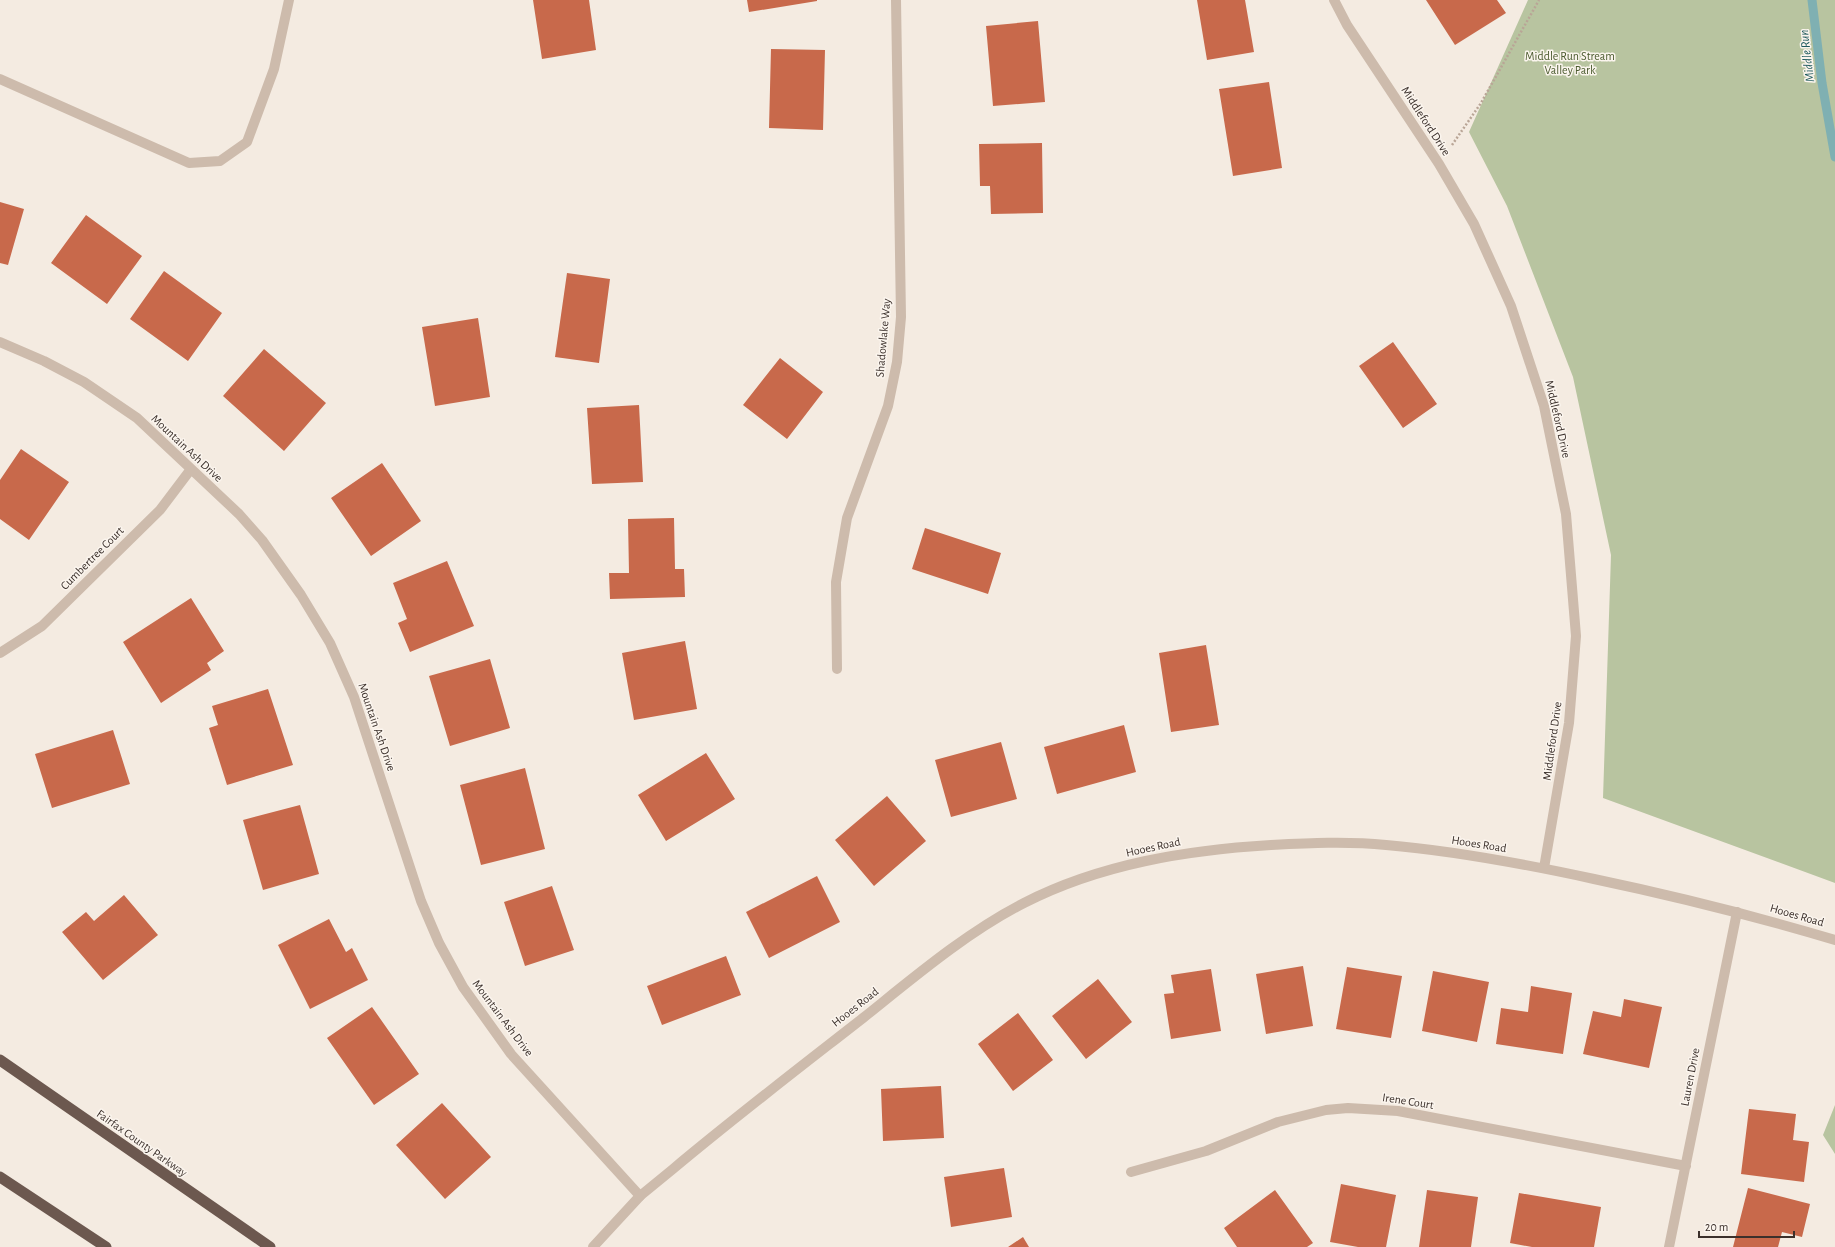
<svg xmlns="http://www.w3.org/2000/svg" width="1835" height="1247" viewBox="0 0 1835 1247" font-family="'Alegreya Sans',sans-serif">
	<rect width="100%" height="100%" fill="#f4ebe1"/>
	<path fill="#b8c4a0" d="M1528,0H1835V883L1603,798L1611,555L1573,377L1507,206L1469,132Z
		M1835,1105V1154L1823,1135Z"/>
	<g fill="none" stroke-linecap="round" stroke-linejoin="round">
		<path stroke="#7fb0b2" stroke-width="9" d="M1812,0L1822,83L1835,157"/>
	</g>
	<path fill="#c8694b" d="M533,0H589L596,50L542,59Z
		M747,0H817V1L749,12Z
		M1197,0H1245L1254,52L1207,60Z
		M1426,0H1497L1506,13L1455,45Z
		M1038,21L1045,102L993,106L986,26Z
		M771,49L825,50L823,130L769,128Z
		M1269,82L1282,168L1233,176L1219,89Z
		M1042,143L1043,213L991,214L990,186H980L979,144Z
		M0,202L24,209L8,265L0,263Z
		M86,215L142,256L107,304L51,263Z
		M164,271L222,313L188,361L130,319Z
		M567,273L610,279L599,363L555,357Z
		M478,318L490,397L435,406L422,327Z
		M1393,342L1437,404L1403,428L1359,366Z
		M264,349L326,403L284,451L223,396Z
		M780,358L823,392L787,439L743,405Z
		M639,405L643,482L592,484L587,408Z
		M21,449L69,482L29,540L0,519V480Z
		M382,463L421,521L371,556L331,498Z
		M674,518L675,569H684L685,597L610,599L609,573H629L628,519Z
		M925,528L1001,553L988,594L912,569Z
		M447,561L474,626L410,652L398,623L407,619L393,583Z
		M191,598L224,651L207,663L211,670L161,703L123,642Z
		M685,641L697,709L634,720L622,653Z
		M1206,645L1219,725L1171,732L1159,653Z
		M490,659L510,728L450,746L429,676Z
		M268,689L293,765L227,785L209,728L218,725L212,706Z
		M1124,725L1136,772L1057,794L1044,747Z
		M113,730L130,784L52,808L35,754Z
		M1001,742L1017,799L951,817L935,760Z
		M706,753L735,799L666,841L638,795Z
		M525,768L545,849L481,865L460,785Z
		M887,796L926,841L874,886L835,840Z
		M300,805L319,874L263,890L243,820Z
		M817,876L840,922L769,958L746,912Z
		M552,886L574,950L525,966L504,902Z
		M124,895L158,935L103,980L62,932L86,912L94,921Z
		M329,919L346,952L352,948L368,980L310,1009L278,945Z
		M726,956L741,995L662,1025L647,986Z
		M1303,966L1313,1026L1266,1034L1256,974Z
		M1347,967L1402,976L1391,1038L1336,1029Z
		M1211,969L1221,1031L1171,1039L1164,994L1174,993L1171,975Z
		M1433,971L1489,982L1477,1042L1422,1031Z
		M1098,979L1132,1022L1086,1059L1052,1016Z
		M1531,986L1572,993L1563,1054L1496,1044L1501,1008L1528,1012Z
		M1624,999L1662,1007L1649,1068L1583,1054L1593,1011L1621,1017Z
		M372,1007L419,1074L374,1105L327,1038Z
		M1018,1013L1053,1060L1013,1091L978,1044Z
		M941,1086L944,1138L883,1141L881,1089Z
		M442,1103L491,1157L445,1199L396,1145Z
		M1749,1109L1796,1114L1793,1140L1809,1142L1804,1182L1741,1174Z
		M1004,1168L1012,1217L951,1227L944,1177Z
		M1341,1184L1396,1195L1386,1247H1358L1330,1242Z
		M1748,1188L1810,1204L1802,1237L1782,1232L1778,1247H1733Z
		M1275,1190L1313,1243L1307,1247H1237L1224,1228Z
		M1427,1190L1478,1197L1471,1247H1419Z
		M1519,1193L1601,1207L1594,1247H1532L1510,1243Z
		M1023,1237L1029,1247H1008Z"/>
	<g fill="none" stroke-linecap="round" stroke-linejoin="round">
		<path stroke="#b9a596" stroke-width="2.5" stroke-dasharray="2 2" stroke-linecap="butt" d="M1452,145L1481,103L1539,0"/>
		<path stroke="#cdbbac" stroke-width="10" d="M0,79L189,163L220,161L247,142L274,69L289,0"/>
		<path stroke="#cdbbac" stroke-width="10" d="M1334,0L1347,25L1439,164L1474,224L1511,306L1544,406L1566,514L1576,636L1569,723L1544,868
			M0,342L44,361L84,382L137,418L239,514L262,540L301,595L330,643L354,697L421,901L439,943L463,987L511,1054L640,1196
			M0,653L42,626L160,510L191,469
			M837,669L836,582L847,518L888,406L897,362L901,317L896,0
			M1131,1172L1206,1151L1278,1122L1326,1110L1348,1108L1398,1111L1686,1166
			M1669,1247L1737,912"/>
		<path stroke="#cdbbac" stroke-width="10" d="M593,1247L640,1196L673,1169C735,1117 799,1068 863,1018C913,978 967,932 1024,903C1100,864 1187,850 1271,845C1309,843 1347,841 1386,845C1456,851 1525,864 1594,879C1675,896 1755,916 1835,940"/>
		<path stroke="#6c584f" stroke-width="11" d="M0,1060L270,1247
			M0,1177L106,1247"/>
	</g>
	<g text-anchor="middle" stroke-width="3" stroke-linejoin="round" paint-order="stroke">
		<g font-size="12" fill="#4a5a2e" stroke="#fbf5ee">
			<text x="1570" y="60">Middle Run Stream<tspan x="1570" dy="14">Valley Park</tspan></text>
		</g>
		<g font-size="12" fill="#3b302b" stroke="#fbf5ee">
			<text transform="translate(1426 121) rotate(57)" y="4">Middleford Drive</text>
			<text transform="translate(883 338) rotate(-85)" y="4">Shadowlake Way</text>
			<text transform="translate(1558 419) rotate(77)" y="4">Middleford Drive</text>
			<text transform="translate(187 448) rotate(43)" y="4">Mountain Ash Drive</text>
			<text transform="translate(92 558) rotate(-45)" y="4">Cumbertree Court</text>
			<text transform="translate(377 727) rotate(71)" y="4">Mountain Ash Drive</text>
			<text transform="translate(1552 741) rotate(-82)" y="4">Middleford Drive</text>
			<text transform="translate(1479 844) rotate(9)" y="4">Hooes Road</text>
			<text transform="translate(1153 847) rotate(-12)" y="4">Hooes Road</text>
			<text transform="translate(1797 915) rotate(16)" y="4">Hooes Road</text>
			<text transform="translate(855 1007) rotate(-38)" y="4">Hooes Road</text>
			<text transform="translate(503 1018) rotate(53)" y="4">Mountain Ash Drive</text>
			<text transform="translate(1690 1077) rotate(-79)" y="4">Lauren Drive</text>
			<text transform="translate(1408 1101) rotate(9)" y="4">Irene Court</text>
			<text transform="translate(142 1143) rotate(35)" y="4">Fairfax County Parkway</text>
		</g>
		<g font-size="13" font-style="italic" fill="#1f5a5e" stroke="#fbf5ee">
			<text transform="translate(1806 56) rotate(-97)" y="5">Middle Run</text>
		</g>
	</g>
	<path d="M1699 1231v6h95v-6" fill="none" stroke="#3b302b" stroke-width="2"/>
	<text x="1705" y="1231" font-size="12" fill="#3b302b" stroke="#fbf5ee" stroke-width="3" paint-order="stroke">20 m</text>
</svg>
